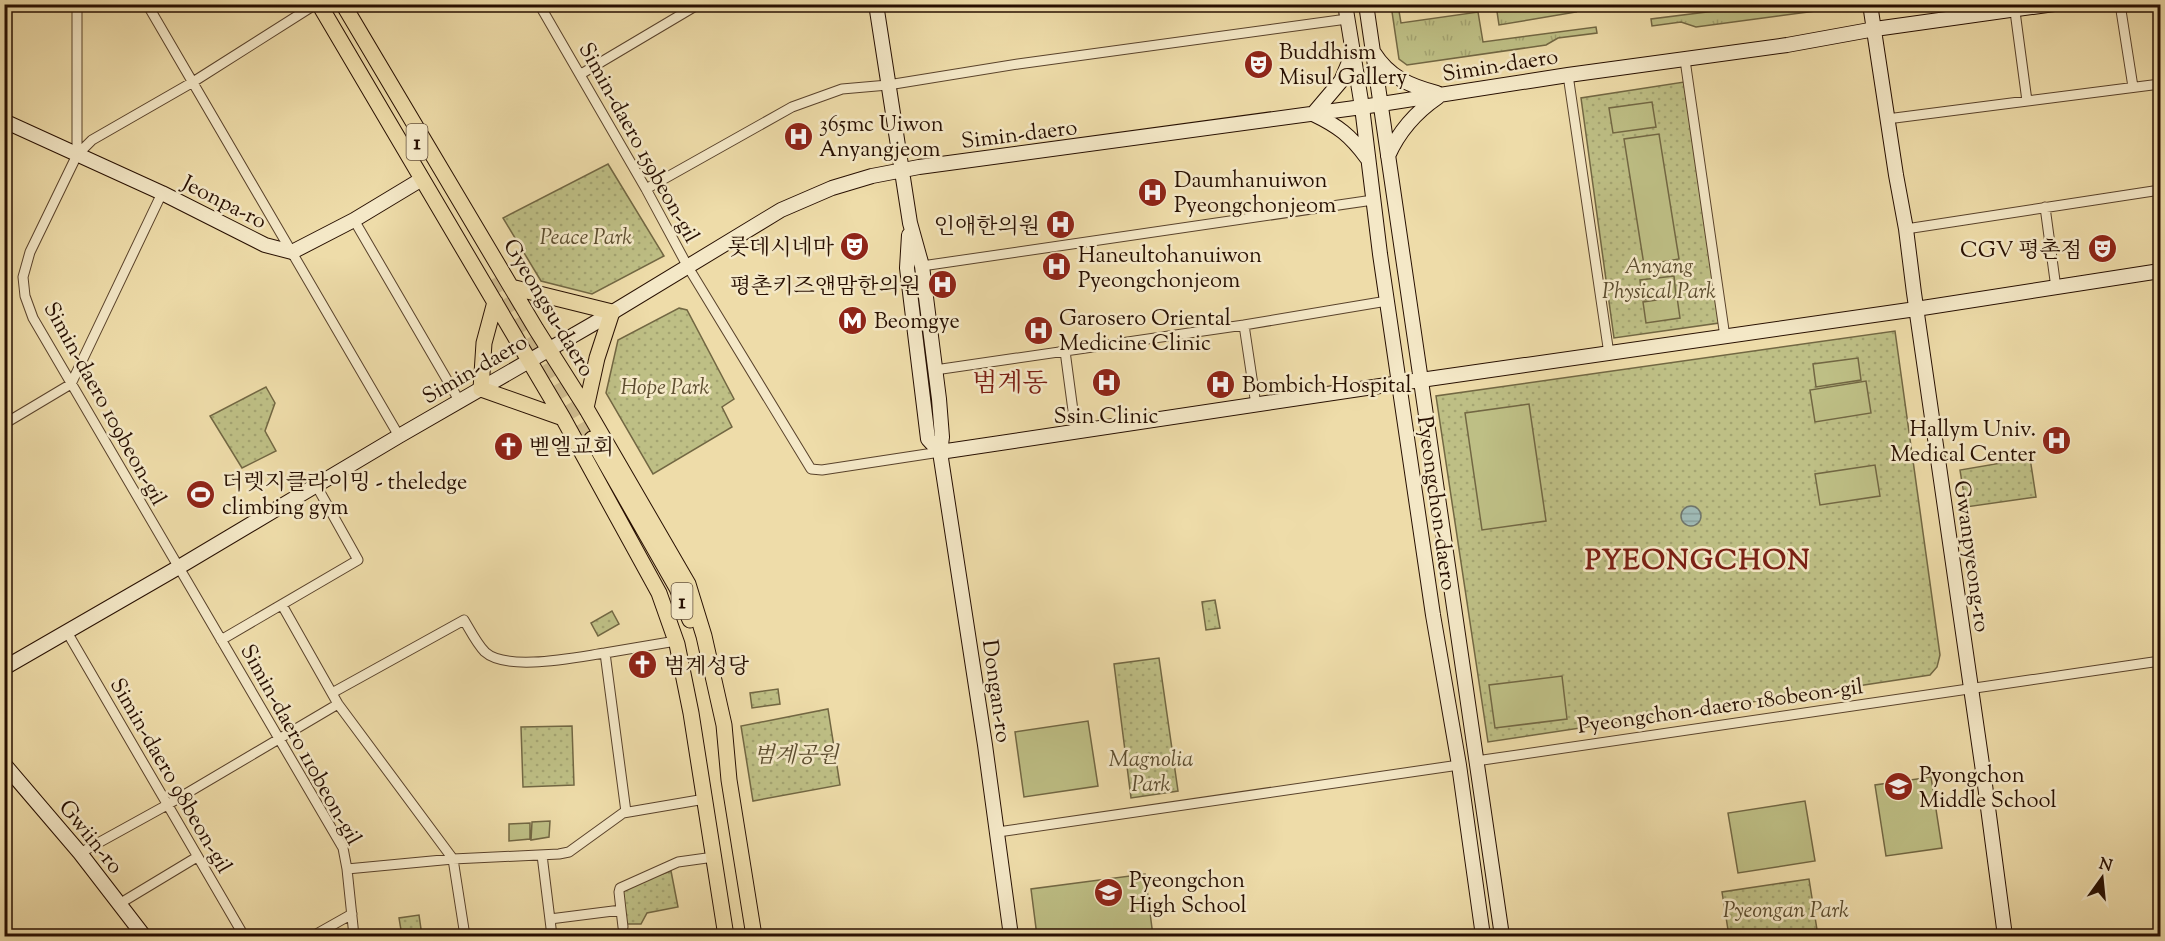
<svg xmlns="http://www.w3.org/2000/svg" width="2165" height="941" viewBox="0 0 2165 941" font-family="'Sorts Mill Goudy','Noto Serif KR',serif">
	<defs>
		<pattern id="grass-tufts" width="24" height="20" patternUnits="userSpaceOnUse" patternTransform="scale(1.5)"><rect width="24" height="20" fill="#bebf85"/><path d="M3 7l-1-3M5 7V3M7 7l1-3M15 17l-1-3M17 17v-4M19 17l1-3" fill="none" stroke="#a3a371"/></pattern>
		<pattern id="park-dots" width="8" height="8" patternUnits="userSpaceOnUse" patternTransform="scale(1.5)"><rect width="8" height="8" fill="#bebf85"/><path d="M2 2h.1M6 6h.1" fill="none" stroke="#a3a371" stroke-width="1.8" stroke-linecap="round"/></pattern>
		<pattern id="water-rules" width="6" height="5" patternUnits="userSpaceOnUse" patternTransform="scale(1.5)"><rect width="6" height="5" fill="#9fb9b4"/><path d="M0 2.5h6" fill="none" stroke="#899e99"/></pattern>
	</defs>
	<rect width="100%" height="100%" fill="#eedca9"/>
	<filter id="stains"><feTurbulence type="fractalNoise" baseFrequency=".00333" numOctaves="4"/><feColorMatrix values="0 0 0 0 .2 0 0 0 0 .09 0 0 0 0 .02 0 0 0 .5 -.17"/></filter>
	<radialGradient id="worn" r=".72"><stop offset=".6" stop-color="#630" stop-opacity="0"/><stop offset="1" stop-color="#630" stop-opacity=".3"/></radialGradient>
	<path fill="url(#grass-tufts)" stroke="#726743" stroke-width="1.5" d="M1391,5H1398L1401,23L1478,12L1483,42L1596,27L1597,33L1558,38L1546,45L1407,65L1399,59Z
		M1496,5H1571L1576,12L1499,25Z
		M1763,5H1840L1838,8L1696,27L1681,22L1652,26L1651,19Z"/>
	<path fill="url(#park-dots)" stroke="#726743" stroke-width="1.5" d="M1684,82L1719,323L1614,338L1581,98Z
		M608,164L664,256L592,294L541,281L503,218Z
		M679,308L687,310L734,399L722,407L732,427L653,474L606,393L618,340Z
		M1895,331L1940,655L1937,667L1930,675L1488,742L1436,396Z
		M266,387L275,403L265,431L276,451L242,468L210,416Z
		M2030,458L2036,497L1966,507L1960,470Z
		M1215,600L1220,628L1206,630L1202,602Z
		M612,611L619,624L598,636L591,623Z
		M1159,658L1178,791L1131,798L1114,664Z
		M778,689L780,704L752,708L750,693Z
		M828,709L840,785L753,801L741,726Z
		M572,726L574,785L523,787L521,727Z
		M671,871L678,907L647,913L641,924H624L620,892L633,884Z
		M1809,879L1818,936H1729L1722,892Z
		M419,915L422,936H402L399,918Z"/>
	<path fill="#bebf85" stroke="#726743" stroke-width="1.5" d="M1652,102L1656,127L1613,133L1609,108Z
		M1659,134L1679,259L1644,265L1624,139Z
		M1674,276L1676,296L1642,300L1640,280Z
		M1677,297L1680,318L1646,323L1643,302Z
		M1858,358L1861,380L1816,387L1813,364Z
		M1866,381L1871,413L1815,422L1810,390Z
		M1529,404L1546,521L1482,530L1465,413Z
		M1875,465L1880,496L1820,505L1815,474Z
		M1562,676L1567,719L1495,728L1489,685Z
		M1088,721L1098,786L1024,797L1015,732Z
		M1931,777L1942,848L1886,856L1875,785Z
		M1805,801L1815,861L1738,873L1728,813Z
		M550,821L549,837L531,840L532,822Z
		M530,823V839L509,841V824Z
		M1145,874L1153,936H1037L1031,889Z"/>
	<path fill="url(#water-rules)" stroke="#6f756c" stroke-width="1.5" d="M1681 516a10 10 0 1 1 20 0a10 10 0 1 1-20 0Z"/>
	<g fill="none" stroke-linecap="round" stroke-linejoin="round">
		<path stroke="#d0bd90" stroke-width="15" stroke-dasharray="15 8" stroke-linecap="butt" d="M491,280L530,348
			M536,343L592,439"/>
		<defs>
			<path id="street" d="M77,4V155
				M147,4L399,436
				M316,4L193,82L92,140L77,155L30,252L23,277L25,296L33,318L343,848L347,869L354,936
				M539,4L646,189L688,267L811,469L822,470L940,452
				M2014,4L2027,101
				M2120,4L2133,87
				M1685,60L1725,337
				M581,74L699,4
				M1568,75L1609,354
				M1887,119L2160,84
				M646,189L792,107L842,89L888,85L1018,64L1347,19
				M2045,207L2056,288
				M354,220L460,402
				M1906,229L2160,190
				M922,266L1373,200
				M1244,325L1256,405
				M1065,351L1076,433
				M935,370L1244,325L1387,301
				M4,424L71,384L162,193
				M282,605L338,704L453,859L465,936
				M67,632L244,936
				M221,640L358,560L316,485
				M332,693L464,620C470,630 477,644 485,652C507,672 577,657 605,653
				M1476,761L2160,661
				M626,812L605,653L676,641
				M998,832L1459,765
				M80,853L167,805L338,704
				M542,855L552,936
				M347,869L453,859L559,854L569,852L623,813L705,799
				M119,904L197,857
				M621,910L623,927
				M550,919L621,910L619,892L620,888L678,862L714,857
				M313,936L352,914"/>
			<path id="secondary" d="M876,4L910,223L922,266L939,399L942,437L940,452L985,745L1011,936
				M1345,4L1362,107L1380,254L1433,615L1459,765L1483,936
				M1366,4L1502,936
				M1870,4L1896,175L1906,229L1914,293L1985,785L2005,936
				M1374,53C1389,77 1410,86 1437,93
				M1352,55L1341,81L1313,114C1338,126 1350,135 1367,158
				M4,121L162,193L265,245L292,252L354,220L422,179
				M1388,156C1399,131 1416,112 1438,97
				M909,235L907,268L928,439L940,452
				M940,452L1400,383L1916,309L2160,271
				M4,668L179,567L399,436L593,324L781,210L832,188L872,176L919,167L1362,107L1568,75L1787,45L1875,29L2054,4
				M4,764L80,853L144,936"/>
			<path id="primary" d="M319,4L563,418L659,593L677,644L691,713L726,936
				M343,4L536,329L586,408L688,584L704,636L724,725L729,780L754,936
				M511,287L612,312L597,358L586,408
				M495,302L484,343L481,389L563,418
				M592,439L677,588L690,620"/>
		</defs>
		<use href="#street" stroke="#59422b" stroke-width="11"/>
		<use href="#secondary" stroke="#270f01" stroke-width="16"/>
		<use href="#primary" stroke="#270f01" stroke-width="17"/>
		<use href="#street" stroke="#f4e8c7" stroke-width="9"/>
		<use href="#secondary" stroke="#f4e8c7" stroke-width="14"/>
		<use href="#primary" stroke="#eedca9" stroke-width="15"/>
	</g>
	<defs>
		<symbol id="theatre-disc" viewBox="-11 -11 22 22"><circle r="9.5" fill="#8f2418" stroke="#f4e8c7"/><path d="M-5-5.5Q0-4 5-5.5V0Q5 5 0 6Q-5 5-5 0ZM-3.3-2.5H-1v1.5H-3.3ZM1-2.5H3.3v1.5H1ZM-2.8 1Q0 5.5 2.8 1Z" fill="#fff"/></symbol>
		<symbol id="hospital-disc" viewBox="-11 -11 22 22"><circle r="9.5" fill="#8f2418" stroke="#f4e8c7"/><path d="M-5-5h3v3.5h4V-5h3V5h-3V1.5h-4V5h-3Z" fill="#fff"/></symbol>
		<symbol id="metro-disc" viewBox="-11 -11 22 22"><circle r="9.5" fill="#8f2418" stroke="#f4e8c7"/><path d="M-5.5 5V-5H-3L0 0L3-5H5.5V5H3V-.5L0 4L-3-.5V5Z" fill="#fff"/></symbol>
		<symbol id="church-disc" viewBox="-11 -11 22 22"><circle r="9.5" fill="#8f2418" stroke="#f4e8c7"/><path d="M-1.2-6h2.4v3.5h3.3v2.4h-3.3V6h-2.4V-.1h-3.3v-2.4h3.3Z" fill="#fff"/></symbol>
		<symbol id="stadium-disc" viewBox="-11 -11 22 22"><circle r="9.5" fill="#8f2418" stroke="#f4e8c7"/><path d="M0-5a6.5 5 0 1 0 0 10a6.5 5 0 1 0 0-10ZM-3.5-1.8h7v3.6h-7Z" fill="#fff"/></symbol>
		<symbol id="school-disc" viewBox="-11 -11 22 22"><circle r="9.5" fill="#8f2418" stroke="#f4e8c7"/><path d="M0-5L7-2L0 1L-7-2ZM-4 1L0 2.5L4 1V4Q0 6-4 4Z" fill="#fff"/></symbol>
	</defs>
	<g fill-rule="evenodd">
		<use href="#theatre-disc" x="1242" y="48" width="33" height="33"/>
		<use href="#hospital-disc" x="782" y="120" width="33" height="33"/>
		<use href="#hospital-disc" x="1136" y="176" width="33" height="33"/>
		<use href="#hospital-disc" x="1044" y="208" width="33" height="33"/>
		<use href="#theatre-disc" x="838" y="230" width="33" height="33"/>
		<use href="#theatre-disc" x="2086" y="232" width="33" height="33"/>
		<use href="#hospital-disc" x="1040" y="250" width="33" height="33"/>
		<use href="#hospital-disc" x="926" y="268" width="33" height="33"/>
		<use href="#metro-disc" x="836" y="304" width="33" height="33"/>
		<use href="#hospital-disc" x="1022" y="314" width="33" height="33"/>
		<use href="#hospital-disc" x="1090" y="366" width="33" height="33"/>
		<use href="#hospital-disc" x="1204" y="368" width="33" height="33"/>
		<use href="#hospital-disc" x="2040" y="424" width="33" height="33"/>
		<use href="#church-disc" x="492" y="430" width="33" height="33"/>
		<use href="#stadium-disc" x="184" y="478" width="33" height="33"/>
		<use href="#church-disc" x="626" y="648" width="33" height="33"/>
		<use href="#school-disc" x="1882" y="770" width="33" height="33"/>
		<use href="#school-disc" x="1092" y="876" width="33" height="33"/>
	</g>
	<g text-anchor="middle" stroke-width="5" stroke-linejoin="round" paint-order="stroke">
		<g fill="#f4e8c7" stroke="#64503c" stroke-width="1.5">
			<rect x="406.5" y="124" width="21" height="36" rx="4.5"/>
			<rect x="671.5" y="583" width="21" height="36" rx="4.5"/>
		</g>
		<g font-size="21" font-weight="bold" fill="#270f01">
			<text x="417" y="149">1</text>
			<text x="682" y="608">1</text>
		</g>
		<g font-size="22" fill="#270f01" stroke="#f4e8c7" text-anchor="start">
			<text x="1279" y="59">Buddhism<tspan x="1279" dy="25">Misul Gallery</tspan></text>
			<text x="819" y="131">365mc Uiwon<tspan x="819" dy="25">Anyangjeom</tspan></text>
			<text x="1174" y="187">Daumhanuiwon<tspan x="1174" dy="25">Pyeongchonjeom</tspan></text>
			<text x="1040" y="233" text-anchor="end">인애한의원</text>
			<text x="834" y="254" text-anchor="end">롯데시네마</text>
			<text x="2082" y="257" text-anchor="end">CGV 평촌점</text>
			<text x="1078" y="262">Haneultohanuiwon<tspan x="1078" dy="25">Pyeongchonjeom</tspan></text>
			<text x="921" y="293" text-anchor="end">평촌키즈앤맘한의원</text>
			<text x="1059" y="325">Garosero Oriental<tspan x="1059" dy="25">Medicine Clinic</tspan></text>
			<text x="874" y="328">Beomgye</text>
			<text x="1242" y="392">Bombich Hospital</text>
			<text x="1106" y="423" text-anchor="middle">Ssin Clinic</text>
			<text x="2036" y="436" text-anchor="end">Hallym Univ.<tspan x="2036" dy="25">Medical Center</tspan></text>
			<text x="529" y="454">벧엘교회</text>
			<text x="222" y="489">더렛지클라이밍 - theledge<tspan x="222" dy="25">climbing gym</tspan></text>
			<text x="664" y="673">범계성당</text>
			<text x="1919" y="782">Pyongchon<tspan x="1919" dy="25">Middle School</tspan></text>
			<text x="1129" y="887">Pyeongchon<tspan x="1129" dy="25">High School</tspan></text>
		</g>
		<g font-size="22" fill="#270f01" stroke="#f4e8c7">
			<text transform="translate(1500 64) rotate(-9)" y="8">Simin-daero</text>
			<text transform="translate(1019 133) rotate(-7)" y="8">Simin-daero</text>
			<text transform="translate(640 142) rotate(61)" y="8">Simin-daero 159beon-gil</text>
			<text transform="translate(225 201) rotate(27)" y="8">Jeonpa-ro</text>
			<text transform="translate(550 307) rotate(59)" y="8">Gyeongsu-daero</text>
			<text transform="translate(474 368) rotate(-30)" y="8">Simin-daero</text>
			<text transform="translate(106 403) rotate(61)" y="8">Simin-daero 109beon-gil</text>
			<text transform="translate(1438 503) rotate(82)" y="8">Pyeongchon-daero</text>
			<text transform="translate(1973 556) rotate(82)" y="8">Gwanpyeong-ro</text>
			<text transform="translate(998 691) rotate(82)" y="8">Dongan-ro</text>
			<text transform="translate(1720 705) rotate(-8)" y="8">Pyeongchon-daero 180beon-gil</text>
			<text transform="translate(302 744) rotate(61)" y="8">Simin-daero 110beon-gil</text>
			<text transform="translate(172 775) rotate(60)" y="8">Simin-daero 98beon-gil</text>
			<text transform="translate(92 836) rotate(51)" y="8">Gwiin-ro</text>
		</g>
		<g font-size="22" font-style="italic" fill="#5c4d2f" stroke="#f4e8c7">
			<text x="586" y="244">Peace Park</text>
			<text x="1659" y="273">Anyang<tspan x="1659" dy="25">Physical Park</tspan></text>
			<text x="665" y="394">Hope Park</text>
			<text x="796" y="762">범계공원</text>
			<text x="1151" y="766">Magnolia<tspan x="1151" dy="25">Park</tspan></text>
			<text x="1786" y="917">Pyeongan Park</text>
		</g>
		<g font-size="26" fill="#7a1f14" stroke="#f4e8c7">
			<text x="1010" y="391">범계동</text>
		</g>
		<g font-size="28" font-weight="bold" letter-spacing="1.5" fill="#7a1f14" stroke="#f4e8c7">
			<text x="1698" y="569">PYEONGCHON</text>
		</g>
	</g>
	<rect width="2165" height="941" fill="none" stroke="#eedca9" stroke-width="24"/>
	<rect x="6" y="6" width="2153" height="929" fill="none" stroke="#270f01" stroke-width="3"/>
	<rect x="12" y="12" width="2141" height="917" fill="none" stroke="#270f01" stroke-width="1.5"/>
	<g transform="translate(2102 878) rotate(15)" stroke="#f4e8c7" stroke-width="4.5" paint-order="stroke">
	<path d="M0-4.5L10 22L0 15L-10 22Z" fill="#270f01"/>
	<text y="-9" font-size="16" font-weight="bold" text-anchor="middle" fill="#270f01">N</text>
	</g>
	<rect width="100%" height="100%" filter="url(#stains)"/>
	<rect width="100%" height="100%" fill="url(#worn)"/>
</svg>
